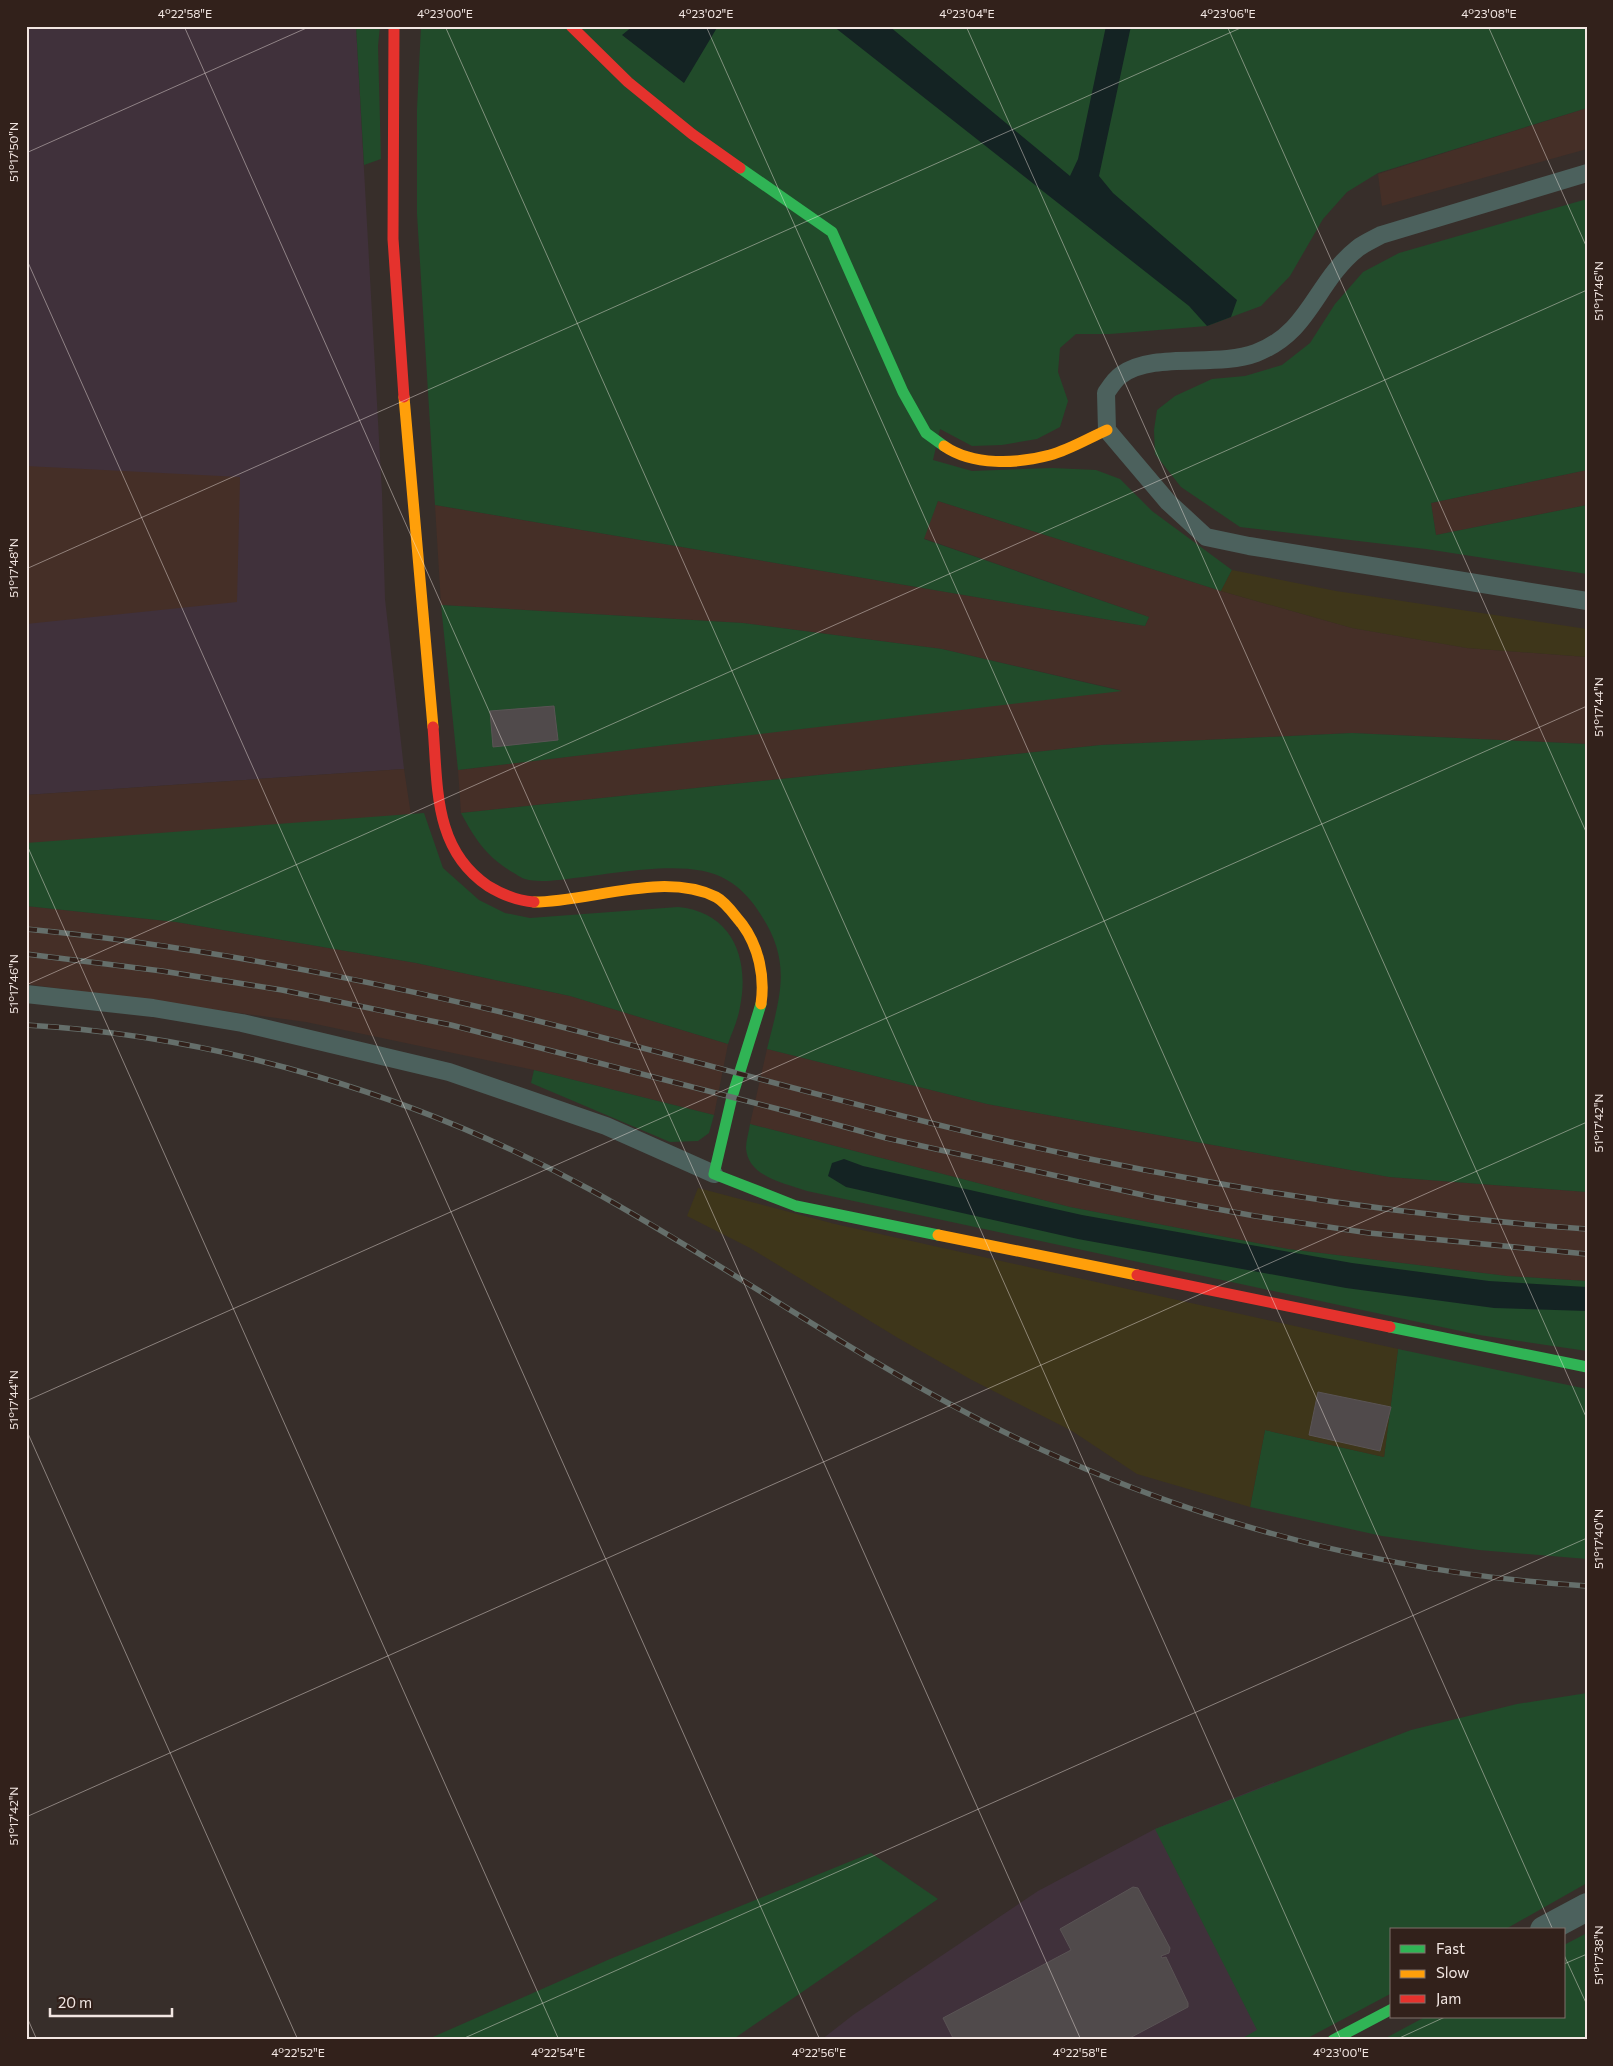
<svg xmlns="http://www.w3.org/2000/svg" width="1613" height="2066" viewBox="0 0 1613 2066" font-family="Commissioner,sans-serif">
	<rect width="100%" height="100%" fill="#372e2a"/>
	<path fill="#40313b" d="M26,26H356L382,493L385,599L404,769L26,795Z
		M1274,1782L1304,2040H821L853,2015L1038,1891L1155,1829Z"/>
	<path fill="#452f27" d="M1587,108V149L1382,206L1378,174Z
		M26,466L240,477L237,602L26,624Z
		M1587,470V505L1436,535L1431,503Z
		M938,501L1221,591L1352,628L1467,648L1587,657V744L1352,733L1101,745L461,813L458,770L1120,690L942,649L743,623L441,605L435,505L1145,626L1149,617L923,538Z
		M404,769L411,815L26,844V795Z
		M26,906L176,922L416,963L570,996L728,1044L714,1115L534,1070L306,1022L26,984Z
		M767,1049L987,1104L1389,1177L1587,1192V1281L1507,1276L1288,1249L1070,1207L750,1124Z"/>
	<path fill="#214b2a" d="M356,26H380L378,46L381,159L364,165Z
		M421,26H1587V108L1378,173L1347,192L1323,219L1290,276L1261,306L1207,326L1110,334H1076L1060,348L1058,372L1068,401L1060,427L1037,439L1002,445L972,446L940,429L933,460L972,471L1052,468L1096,470L1120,479L1152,511L1232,570L1221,591L938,501L924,539L1149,617L1145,626L435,505L417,214V109Z
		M1587,199V470L1431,503L1436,535L1587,505V574L1426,549L1240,527L1181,487L1155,454L1154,430L1157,410L1175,396L1212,379L1245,376L1282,365L1310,343L1335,304L1363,272L1399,253Z
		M441,605L743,623L942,649L1122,691L458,770Z
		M1352,733L1587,744V1192L1389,1177L987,1104L767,1049C781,993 793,960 757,909C749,897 739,887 727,880C692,857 614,874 574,878C561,880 538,883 525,879C521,878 516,874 512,872C486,856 475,839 461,813L1101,745Z
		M424,813L443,868L479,900L505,913L530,918L678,907C732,912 750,958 740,1007C738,1020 732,1032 728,1044L570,996L416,963L176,922L26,906V843Z
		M534,1070L714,1115L709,1133L698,1141L670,1142L531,1083Z
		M750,1124L1070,1207L1288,1249L1507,1276L1587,1281V1351L1479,1335L807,1191C784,1183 748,1177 746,1148C746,1140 749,1132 750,1124Z
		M1398,1349L1587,1389V1559L1479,1550L1382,1536L1250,1507L1265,1430L1384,1457Z
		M1587,1693V1883L1504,1930H1392V1993L1304,2040H1239L1257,2030L1155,1829L1411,1730L1517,1704Z
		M871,1853L938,1899L732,2040H426L610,1959Z
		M1587,1933V2040H1382L1425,2017H1564V1945Z"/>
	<path fill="#3e361a" d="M1232,570L1336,591L1587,629V657L1467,648L1352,628L1221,591Z
		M698,1188L835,1224L1398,1349L1384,1457L1265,1430L1250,1507L1137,1474L1072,1431L970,1379L898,1338L750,1248L687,1216Z"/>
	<path fill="#142323" d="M633,26H718L684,83L622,35Z
		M833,26H889L1070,176L1078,159L1106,26H1131L1099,176L1113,193L1237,300L1231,317L1207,326L1189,306Z
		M844,1159L863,1166L1082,1215L1352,1263L1489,1281L1587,1287V1311L1494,1308L1346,1288L1078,1239L846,1187L828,1176L832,1163Z"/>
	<path fill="#504a4b" stroke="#5a5455" d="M554,706L558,740L493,747L490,711Z
		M1318,1392L1391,1407L1380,1451L1309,1435Z
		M1133,1887L1138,1888L1170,1948L1169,1953L1161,1956L1162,1958L1166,1957L1188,2003V2007L1126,2040H954L943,2018L1071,1950L1060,1929Z"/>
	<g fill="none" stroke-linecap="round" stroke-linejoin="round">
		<path stroke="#4c615d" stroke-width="18" d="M1587,173L1381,235C1374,239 1365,243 1358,248C1315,282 1311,332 1256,353C1217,368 1153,351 1121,375C1115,379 1110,387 1106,393L1107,430L1168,502L1206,537L1249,546L1587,601
			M26,994L153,1008L242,1023L449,1072L606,1126L714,1174"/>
		<path stroke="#4c615d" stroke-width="28" d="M1544,1930L1587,1907"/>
		<path stroke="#30b455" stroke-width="11" d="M740,168L832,232L903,392L926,433L944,446
			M761,1004L732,1097L714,1174L796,1206L938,1235
			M1390,1327L1587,1367
			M1333,2040L1392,2009"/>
		<path stroke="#ff9f0a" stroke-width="11" d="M404,397L433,727
			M944,446C973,466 1017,464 1050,455C1069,450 1089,438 1107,430
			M534,902C590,902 663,871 716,897C726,902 735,916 742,924C759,947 765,977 761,1004
			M938,1235L1137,1275"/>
		<path stroke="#e5322d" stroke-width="11" d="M394,26L393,239L404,397
			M571,26L628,82L692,134L740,168
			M433,727C438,786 433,849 488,886C503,895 517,901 534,902
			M1137,1275L1390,1327"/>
		<defs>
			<path id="rail" d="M26,929C191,945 354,977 514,1015C677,1055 839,1103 1002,1140C1195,1184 1390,1215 1587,1229
				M26,954L162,971L282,990L451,1025L778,1109L886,1138L1152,1197L1255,1216L1369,1233L1587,1254
				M26,1025C221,1036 418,1096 589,1189C727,1265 855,1358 996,1428C1182,1520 1380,1573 1587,1586"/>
		</defs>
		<use href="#rail" stroke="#656f6b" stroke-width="5.5"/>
		<use href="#rail" stroke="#32211b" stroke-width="4" stroke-dasharray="11" stroke-linecap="butt"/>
	</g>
	<path fill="none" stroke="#f2e6e2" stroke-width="1" stroke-opacity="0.45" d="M184,26L1081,2040M445,26L1341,2040M706,26L1553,1930M966,26L1587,1419M1227,26L1587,834M1488,26L1587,248M26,153L311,26M26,258L820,2040M26,569L1245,26M26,843L559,2040M26,985L1587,290M26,1401L1587,706M26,1429L298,2040M26,1817L1587,1122M1564,1955L1587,2005M1564,1964L1587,1954M26,2015L37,2040M460,2040L1587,1538M1395,2040L1445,2017"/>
	<rect width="1613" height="2066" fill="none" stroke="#32211b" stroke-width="55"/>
	<rect x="1390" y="1928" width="175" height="90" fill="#32211b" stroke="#7f706b"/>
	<rect x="1400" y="1945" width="25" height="8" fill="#30b455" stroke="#7f706b"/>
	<text x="1436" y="1954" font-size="15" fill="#f2e6e2">Fast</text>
	<rect x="1400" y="1970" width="25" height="8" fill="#ff9f0a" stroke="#7f706b"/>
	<text x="1436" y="1978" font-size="15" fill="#f2e6e2">Slow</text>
	<rect x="1400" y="1995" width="25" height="8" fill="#e5322d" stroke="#7f706b"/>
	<text x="1436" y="2004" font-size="15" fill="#f2e6e2">Jam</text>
	<path d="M50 2008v8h122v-8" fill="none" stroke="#f2e6e2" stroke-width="2.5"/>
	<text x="58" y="2008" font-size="15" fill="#f2e6e2" stroke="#32211b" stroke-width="4" paint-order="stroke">20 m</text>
	<rect x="28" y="28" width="1558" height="2010" fill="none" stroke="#f2e6e2" stroke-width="2"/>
	<g font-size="12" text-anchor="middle" fill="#f2e6e2">
		<text x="185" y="18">4°22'58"E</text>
		<text x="445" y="18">4°23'00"E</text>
		<text x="706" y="18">4°23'02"E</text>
		<text x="967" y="18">4°23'04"E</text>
		<text x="1228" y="18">4°23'06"E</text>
		<text x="1489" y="18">4°23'08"E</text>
		<text transform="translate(14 152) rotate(-90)" y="4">51°17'50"N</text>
		<text transform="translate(1599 291) rotate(-90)" y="4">51°17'46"N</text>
		<text transform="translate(14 568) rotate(-90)" y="4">51°17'48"N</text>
		<text transform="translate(1599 707) rotate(-90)" y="4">51°17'44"N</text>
		<text transform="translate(14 984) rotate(-90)" y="4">51°17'46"N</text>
		<text transform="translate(1599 1123) rotate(-90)" y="4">51°17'42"N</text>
		<text transform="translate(14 1400) rotate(-90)" y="4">51°17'44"N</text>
		<text transform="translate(1599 1539) rotate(-90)" y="4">51°17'40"N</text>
		<text transform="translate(14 1816) rotate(-90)" y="4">51°17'42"N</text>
		<text transform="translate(1599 1955) rotate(-90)" y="4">51°17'38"N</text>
		<text x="298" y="2057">4°22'52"E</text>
		<text x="558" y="2057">4°22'54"E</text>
		<text x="819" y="2057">4°22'56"E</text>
		<text x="1080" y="2057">4°22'58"E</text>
		<text x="1341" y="2057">4°23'00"E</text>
	</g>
</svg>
